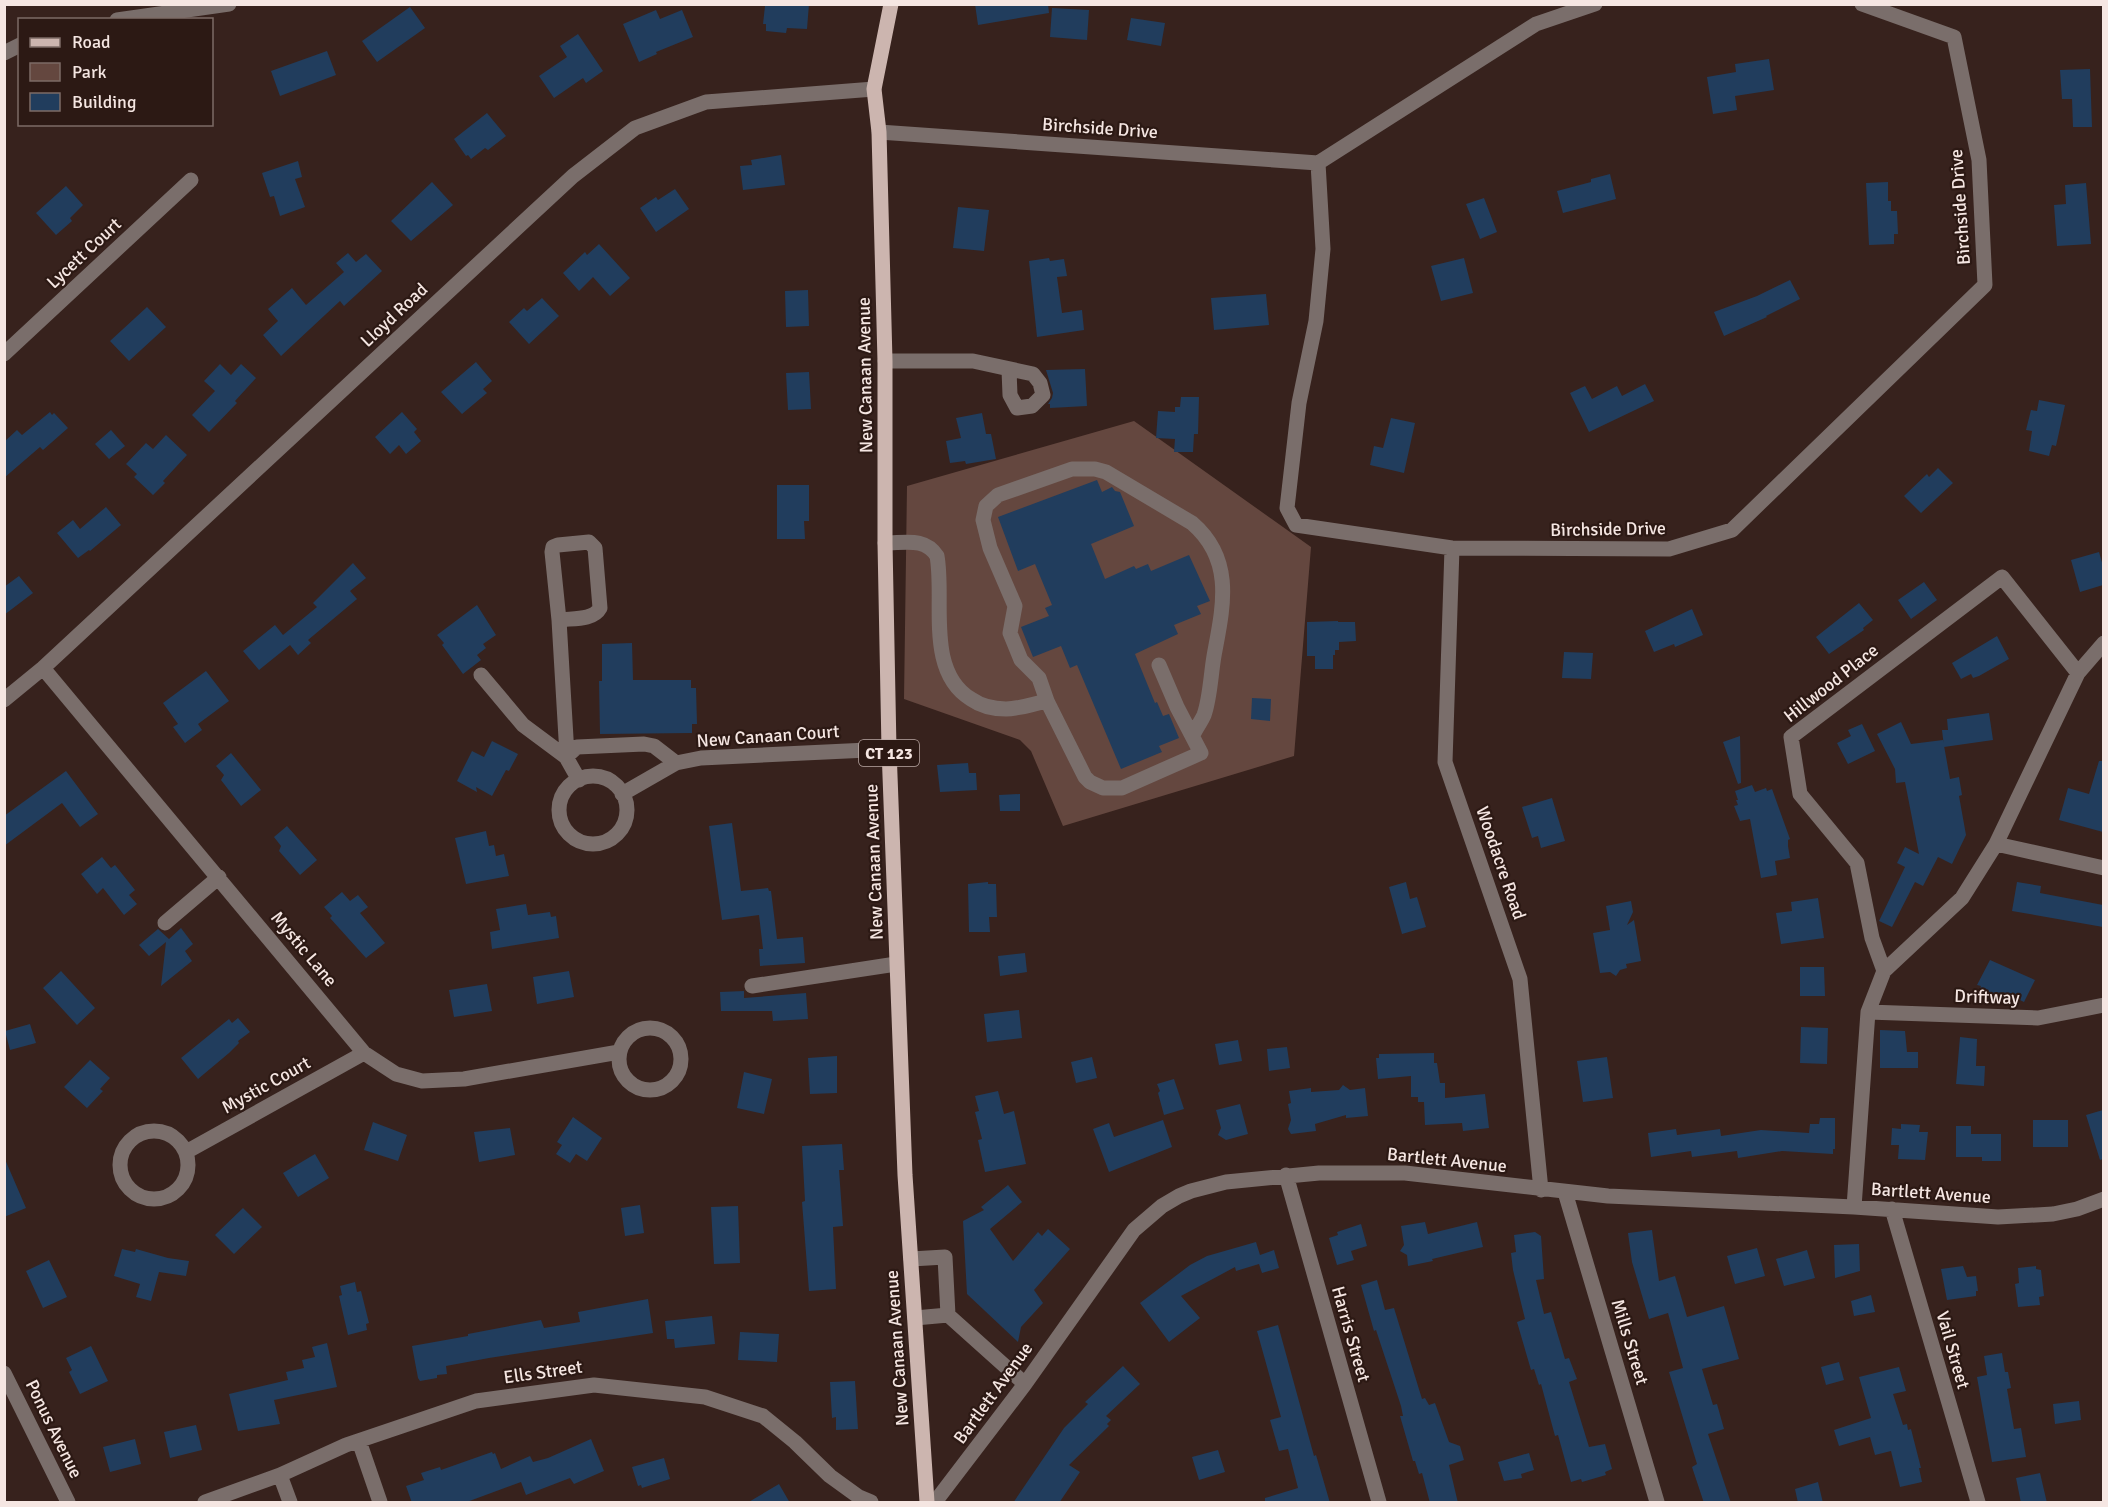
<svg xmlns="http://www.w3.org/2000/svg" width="2108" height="1507" viewBox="0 0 2108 1507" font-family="Signika,sans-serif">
	<rect width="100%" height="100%" fill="#37221d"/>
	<path fill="#64473f" d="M1134,421L1311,547L1294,756L1063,826L1031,751L1020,740L904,699L907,486Z"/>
	<path fill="#213d5d" d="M767,4H809L807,29L787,28L786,33L766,31V24H763L765,6Z
		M975,4H1048L1049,13L978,25Z
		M410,7L425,28L377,62L362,41Z
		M1052,8L1089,10L1087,40L1050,37Z
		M656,10L660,19L682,10L693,37L656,52L657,54L639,62L623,24Z
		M1131,18L1165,23L1161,46L1127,40Z
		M578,34L603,71L586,83L583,78L554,98L539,76L567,57L560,46Z
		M327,51L336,75L280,96L271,71Z
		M1769,59L1774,90L1735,96L1737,110L1713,114L1707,77L1736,72L1735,64Z
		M2090,69L2092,127H2073L2072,99H2062L2060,70Z
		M487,113L506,136L488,150L485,148L471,159L468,155L466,156L454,139Z
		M781,155L785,185L743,190L740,166L752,165L751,160Z
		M298,161L302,177L295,179L305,207L280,216L274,196L270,197L262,173Z
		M1610,174L1616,199L1563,213L1557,191L1591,182V179Z
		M432,182L453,205L411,241L391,221Z
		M1888,182V201H1891V211H1897L1898,234H1894V244L1869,245L1866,183Z
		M2086,183L2091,244L2057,246L2054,205L2066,204L2065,185Z
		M66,186L83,205L70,218L72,221L56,235L36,213Z
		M675,189L689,209L656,232L640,208L656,197L658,200Z
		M1484,198L1497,232L1480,239L1466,204Z
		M958,207L989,210L984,251L953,248Z
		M599,244L630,278L610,296L593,277L579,291L563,273L585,252L587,255Z
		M348,253L356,262L366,254L382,271L344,306L340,301L281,356L263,335L278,321L268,309L292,288L306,305L344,272L336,263Z
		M1049,258L1050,261L1064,259L1067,276L1057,277L1062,313L1082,310L1084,330L1037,337L1029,261Z
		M1464,258L1473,293L1441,301L1431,266Z
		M1790,280L1800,299L1766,316L1767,317L1724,336L1714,312L1757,296Z
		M808,290L809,326L786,327L785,291Z
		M1266,294L1269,325L1214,330L1211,298Z
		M542,298L559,316L529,344L509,322L524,308L527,311Z
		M147,307L166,327L129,361L110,341Z
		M476,362L492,381L483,389L487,393L462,414L441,392Z
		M220,364L231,375L241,364L256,378L235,401L237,403L209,432L192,415L215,391L204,381Z
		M1085,369L1087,406L1050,408V404H1048L1052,398L1053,393L1046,370Z
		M809,372L811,409L788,410L786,373Z
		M1645,384L1654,401L1589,432L1570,393L1585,386L1592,399L1617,386L1622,396Z
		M1181,397H1199L1198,434H1194L1193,452H1174L1175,439L1156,438L1158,411L1175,412V407H1180Z
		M2039,400L2065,405L2056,446L2052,445L2049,456L2029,451L2032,431L2026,430L2031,410L2037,411Z
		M50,412L52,415L54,413L68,428L43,450L40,447L4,478V442L17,430L22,435Z
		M402,412L417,429L414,432L421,441L406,454L399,445L390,454L375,437Z
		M982,413L986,434H991L996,459L966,464L965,461L950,463L946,441L961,438L956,418Z
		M1391,418L1415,423L1404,473L1370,465L1374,446L1383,448Z
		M111,430L125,446L109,459L95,444Z
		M166,435L187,455L163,481L165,483L153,495L134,477L137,474L126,464L146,443L153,449Z
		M1938,468L1953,483L1921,513L1904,496L1927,474L1929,477Z
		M1097,480L1102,492L1112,487L1115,491L1120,492L1134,526L1091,544L1105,579L1134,566L1136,569L1148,564L1151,571L1189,555L1210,601L1197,606L1201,614L1174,625L1178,634L1135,654L1155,703L1157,702L1163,716L1169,714L1179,738L1159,746L1162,752L1121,769L1077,665L1070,668L1061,646L1033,657L1021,627L1049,616L1045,608L1052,605L1035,564L1018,571L998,517Z
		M777,485H809V521H804L805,539H777Z
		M106,507L121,525L90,551L89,550L78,558L57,533L73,520L80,529Z
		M2099,552L2103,566V585L2080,592L2071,560Z
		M353,563L366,578L350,591L357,599L308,640L311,643L298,655L290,645L259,670L243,651L275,625L283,635L317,607L313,603Z
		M19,576L33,593L4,615V587Z
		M1924,582L1937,600L1911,619L1898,600Z
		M1859,603L1873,620L1863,628L1864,630L1829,654L1816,637Z
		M477,605L496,635L483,644L486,648L477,655L481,660L463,674L442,645L444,643L437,635Z
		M1692,609L1703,635L1675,647L1674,644L1654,652L1645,631Z
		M1338,621V622H1355L1356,641L1339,642V650H1335V655H1333V669H1315V656H1307V622Z
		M1997,636L2009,659L1979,676L1973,678L1971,674L1961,679L1952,663Z
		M632,643L633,680H691V688H696L697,724H692V733L600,734L599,681H602V644Z
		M1564,652L1593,653L1591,679L1562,678Z
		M206,671L229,701L198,724L202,730L185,743L173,727L178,724L163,703Z
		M1252,698L1271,699L1270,721L1251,719Z
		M1989,713L1993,740L1944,747L1942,730H1948L1947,719Z
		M1901,722L1911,744L1943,740L1950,779L1959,777L1962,795L1959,796L1966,835L1952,864L1938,857L1923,886L1915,882L1892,927L1879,921L1905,867L1897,863L1905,847L1919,854L1905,782L1896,783L1895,769L1877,734Z
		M1862,724L1875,751L1848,764L1837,743L1851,736L1848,730Z
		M1740,736L1741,783L1738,784L1723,742Z
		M492,741L518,754L509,771L506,770L492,796L476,787L477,792L457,781L472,751L484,757Z
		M231,753L261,790L241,806L221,780L224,775L216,766Z
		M2099,761H2103V832L2059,820L2068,788L2089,794Z
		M968,763L969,773H976L977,790L940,792L937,765Z
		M66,771L98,814L80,827L62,803L4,846V816Z
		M1752,785L1755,792L1766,788L1767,791L1772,789L1790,839L1788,840V846L1790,858L1775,861L1777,875L1761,878L1750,819L1740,821L1734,806L1738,805L1736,800H1738L1735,791Z
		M1020,794V811H1000L999,795Z
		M1552,798L1565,841L1541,848L1538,836L1532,838L1522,807Z
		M732,823L741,891L768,888L769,891H771L777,939L803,937L805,963L760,966L759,949H763L759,915L722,920L709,826Z
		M287,826L317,860L300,875L279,851L281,846L274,837Z
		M486,831L489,846L494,845L496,856L504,854L509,876L466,884L455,838Z
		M102,857L111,868L115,865L135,890L129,895L137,904L124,915L103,888L97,894L81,874Z
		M988,882V884H996L997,917H989L990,932H969L968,884Z
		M1406,882L1410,899L1417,897L1426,927L1402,934L1389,887Z
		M2017,882L2041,886L2040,893L2103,905V927L2012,911Z
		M342,892L350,901L358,895L368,907L360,913L385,943L366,958L330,918L332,916L324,907Z
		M1818,898L1824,938L1781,944L1776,913L1792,911L1791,902Z
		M1631,901L1633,912L1627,925L1634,920L1641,961L1626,964L1627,968L1620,970L1616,976L1610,972L1600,973L1593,933L1610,930L1606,906Z
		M526,904L528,915L550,912L551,917L556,916L559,938L492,949L490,932L500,930L496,909Z
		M181,928L193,944L185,951L192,961L161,986L166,942L149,956L139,945L158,929L169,939Z
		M1025,953L1027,972L1000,976L998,956Z
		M1990,960L2035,980L2024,1002L2003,992L1997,1005L1977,996L1981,986L1977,985Z
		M1800,967H1824L1825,996H1800Z
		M61,971L95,1008L77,1025L43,988Z
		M569,971L574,997L537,1004L533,977Z
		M487,984L492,1011L454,1017L449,990Z
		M744,991V998L806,993L808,1019L773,1021L772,1011H721L720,992Z
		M1019,1010L1022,1038L987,1042L984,1014Z
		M238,1018L250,1032L238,1041L239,1043L229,1053L198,1079L181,1058L229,1019L232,1023Z
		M30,1024L36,1043L10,1050L5,1031Z
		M1801,1027L1828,1028L1827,1064L1800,1063Z
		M1880,1030L1905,1031L1907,1052H1918V1068H1880Z
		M1960,1037L1977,1039L1976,1066H1985L1984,1086L1956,1084Z
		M1238,1040L1242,1061L1219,1065L1215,1044Z
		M1287,1047L1290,1068L1269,1071L1267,1049Z
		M1434,1053V1063H1437L1440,1083H1445V1098L1485,1094L1489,1128L1463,1131L1462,1123L1425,1125L1424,1102H1418V1097H1411V1076L1378,1079L1376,1058H1379V1054Z
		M837,1056V1093L810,1094L808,1058Z
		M1092,1057L1097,1078L1076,1083L1071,1062Z
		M1607,1057L1613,1098L1583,1102L1577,1061Z
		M90,1060L110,1078L100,1089L103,1091L87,1108L64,1087Z
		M744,1072L772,1079L764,1114L737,1108Z
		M1174,1079L1184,1109L1164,1115L1158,1093L1160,1091L1157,1084Z
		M1343,1085L1350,1090L1365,1088L1368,1116L1346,1118V1115L1315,1124L1316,1131L1291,1134L1288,1129L1291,1120L1288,1104L1291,1103L1289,1091L1311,1088V1092L1339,1090Z
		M998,1091L1004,1114L1014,1111L1026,1164L985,1172L978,1140L982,1139L975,1112L979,1111L975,1096Z
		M1240,1104L1248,1134L1226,1140L1218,1135L1221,1128L1216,1110Z
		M2103,1110V1159L2100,1160L2086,1115Z
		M573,1117L602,1138L587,1161L576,1154L570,1163L556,1154L562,1145L557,1142Z
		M1820,1118H1835V1149H1833V1154L1782,1151L1738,1158L1737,1151L1692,1157L1691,1151L1651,1157L1648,1133L1676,1129L1677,1135L1720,1129L1721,1136L1761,1130L1809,1133L1810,1124H1819Z
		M1163,1120L1172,1147L1109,1172L1093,1129L1109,1123L1114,1137Z
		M2033,1120H2068V1147H2033Z
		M373,1122L407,1135L398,1161L364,1150Z
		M1901,1124L1920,1125L1919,1132H1928L1925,1160L1898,1159L1899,1145H1891L1892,1128L1901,1129Z
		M1956,1126H1971V1134H2001V1161H1982V1157H1956Z
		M510,1128L515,1155L479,1162L474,1132Z
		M842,1144L844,1170H839L843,1226L833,1227L836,1289L809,1291L802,1202L805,1201L802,1146Z
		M315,1154L329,1178L298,1197L283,1173Z
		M4,1157L26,1208L4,1217Z
		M1008,1185L1022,1202L990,1229L1013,1261L1038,1232L1042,1236L1048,1229L1070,1249L1034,1290L1043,1303L1021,1327L1018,1342L967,1294L963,1221L984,1210L981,1207Z
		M640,1205L644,1233L625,1236L621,1208Z
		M738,1206L740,1263L714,1264L711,1207Z
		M243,1208L262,1227L234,1254L215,1235Z
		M1425,1222L1428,1234L1477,1222L1483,1247L1432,1259L1433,1261L1408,1266L1407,1255L1400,1251L1404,1245L1401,1226Z
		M1361,1224L1367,1246L1351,1251L1354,1260L1337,1265L1329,1238L1338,1235L1337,1232Z
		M1652,1230L1659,1281L1675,1276L1687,1317L1724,1306L1739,1359L1702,1369L1713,1405L1717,1404L1724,1429L1708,1434L1731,1503H1704L1692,1467L1697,1464L1669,1372L1683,1368L1668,1313L1649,1319L1632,1262L1628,1233Z
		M1535,1232L1541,1236L1544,1279L1536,1280L1544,1314L1551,1312L1565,1359L1569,1358L1577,1379L1569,1382L1589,1447L1605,1444L1612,1469L1605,1472L1606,1475L1582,1482L1581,1479L1571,1482L1558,1435L1555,1436L1541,1384L1539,1385L1534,1369L1531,1370L1517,1322L1525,1319L1513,1270L1511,1253L1516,1252L1514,1235Z
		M1256,1242L1260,1255L1274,1250L1279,1268L1262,1273L1259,1264L1236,1271L1235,1267L1181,1296L1200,1318L1169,1342L1140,1303L1190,1265L1207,1256Z
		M1859,1244L1860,1271L1835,1278L1834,1245Z
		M1757,1248L1765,1276L1735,1284L1727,1256Z
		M122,1249L135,1252L136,1249L168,1258L189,1261L186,1276L159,1272L151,1301L136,1297L140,1284L114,1276Z
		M1807,1250L1815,1278L1784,1286L1776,1259Z
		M49,1260L67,1297L43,1308L26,1271Z
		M1963,1266L1967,1277L1976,1276L1978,1291H1976V1296L1947,1300L1941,1269Z
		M2036,1266V1269L2041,1270L2044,1296L2039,1297L2040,1305L2018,1307L2015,1284L2019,1283L2018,1268Z
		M1377,1280L1385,1310L1394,1308L1422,1399L1425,1398L1429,1405L1435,1403L1449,1442L1460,1446L1464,1460L1449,1465L1458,1503H1430L1422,1473L1419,1474L1415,1461H1413L1400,1416H1403L1401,1406L1376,1330L1374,1331L1361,1285Z
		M355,1282L357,1292L361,1291L369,1323L366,1324L367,1330L348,1335L339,1296L342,1295L340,1286Z
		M1871,1295L1875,1312L1854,1316L1851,1301Z
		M648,1299L653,1333L489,1358L446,1366L447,1374L437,1375V1378L420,1381L418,1378L412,1346L468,1336V1334L541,1320L544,1328L580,1322L578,1312Z
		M712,1316L715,1344L675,1348L674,1339H667L665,1321Z
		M1278,1325L1314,1456L1316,1455L1330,1503H1265V1498L1298,1488L1288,1449L1279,1451L1270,1420L1281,1417L1257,1331Z
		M740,1332L779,1334L777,1362L738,1360Z
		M327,1343L337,1387L274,1400L280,1424L238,1431L229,1394L288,1380L286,1372L304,1368L302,1360L315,1357L312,1347Z
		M91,1346L108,1381L80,1394L69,1372L72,1370L66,1358Z
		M2002,1353L2005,1372H2008L2011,1388L2007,1389L2014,1429L2021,1428L2026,1457L1992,1462L1977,1377L1987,1375L1984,1356Z
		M1839,1362L1844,1380L1826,1385L1821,1367Z
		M1123,1366L1140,1384L1106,1416L1111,1420L1107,1424L1109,1426L1069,1465L1080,1472L1059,1503H1013L1064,1428L1088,1404L1085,1402Z
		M1899,1367L1906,1391L1893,1394L1903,1425L1907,1424L1908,1430L1911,1429L1921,1468H1919L1922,1482L1900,1487L1891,1451L1875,1455L1870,1437L1839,1446L1834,1430L1871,1418L1859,1377Z
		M855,1381L858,1429L836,1430V1417L832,1418L830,1382Z
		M2079,1401L2081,1420L2055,1424L2053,1404Z
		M196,1425L202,1450L170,1458L164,1432Z
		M135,1439L141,1464L110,1472L103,1447Z
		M591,1439L604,1471L574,1484L570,1478L526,1495L521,1482L464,1503H412L406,1486L424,1480L421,1473L440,1467L441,1470L492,1452L493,1454L495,1453L501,1469L530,1456L533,1462L548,1458Z
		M1218,1450L1225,1472L1199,1480L1192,1457Z
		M1529,1453L1534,1470L1521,1474L1522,1478L1504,1481L1498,1462Z
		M664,1458L670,1479L642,1488L641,1485L638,1486L632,1467Z
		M2040,1473L2047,1503H2021L2016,1478Z
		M1818,1482L1823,1503H1798L1795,1489Z
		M779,1484L790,1503H747Z"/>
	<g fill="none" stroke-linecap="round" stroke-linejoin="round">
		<path stroke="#7a6e6b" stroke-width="15" d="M117,20L229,4
			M4,53L20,45
			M879,132L1318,163L1536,24L1595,4
			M1318,163L1323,249L1316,321L1299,403L1287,508L1296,525L1452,548L1669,549L1732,530L1985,285L1979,160L1954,37L1862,4
			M4,354L191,180
			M885,361H973L1033,374L1040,383L1043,395L1032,406L1017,408L1010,395L1009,370
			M885,543C905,543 925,537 937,556C945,600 925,671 971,699C981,706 993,709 1006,709C1019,709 1033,704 1047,701
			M1452,548L1445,762L1520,979L1541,1190
			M559,620C571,618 593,621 600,608L595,548L589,542L558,545L553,547L552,552L559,620L567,755
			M1159,665L1177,707L1201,753L1122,788H1103L1090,782L1085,777L1047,701L1039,678L1021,660L1010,633L1015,606L990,548L983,520L986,506L998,495L1072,469H1095L1106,472L1192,523C1235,560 1223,607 1214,656C1211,673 1210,699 1204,715C1201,722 1196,728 1193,735
			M43,668L364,1053L396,1074L422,1081L464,1079L619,1052
			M481,675L523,725L566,757L579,780
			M4,700L43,668L573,176L635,128L706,102L874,89
			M566,757L577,747L644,744L654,746L676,763
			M559 810a34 34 0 1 1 68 0a34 34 0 1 1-68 0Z
			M622,794L676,763L701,758L889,749
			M1996,844L2104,868
			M165,923L219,877
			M1884,971L1962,898L1996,844L2078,673L2104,643
			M752,986L896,964
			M1868,1012L2038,1018L2104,1005
			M619 1059a31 31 0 1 1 62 0a31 31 0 1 1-62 0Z
			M120 1165a34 34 0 1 1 68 0a34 34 0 1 1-68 0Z
			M186,1152L364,1053
			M1286,1175L1379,1502
			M1565,1192L1657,1502
			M1854,1207L1868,1012L1884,971L1872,938L1857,863L1800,794L1791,737L2002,577L2078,673
			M1892,1209L1978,1502
			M911,1259L945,1257L948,1315L915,1318
			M948,1315L1025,1384
			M4,1373L68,1502
			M359,1441L380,1502
			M280,1475L290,1502
			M205,1502L280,1475L346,1445L476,1401L594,1385L705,1397L763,1416L795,1442L830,1476L859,1497L871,1502
			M935,1502L1025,1384L1134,1230L1162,1206L1179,1196L1191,1191L1226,1182L1319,1173H1405L1608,1196L1854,1207L1998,1217L2053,1214L2077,1209L2104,1199"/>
		<path stroke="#ccb5af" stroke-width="15" d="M891,4L874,89L879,132L885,361V543L889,749L905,1175L927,1502"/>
	</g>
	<g text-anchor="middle" stroke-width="4.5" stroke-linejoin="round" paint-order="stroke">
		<rect fill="#2c1914" stroke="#b9a8a4" stroke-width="1.5" x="859" y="740" width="60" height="26" rx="4.5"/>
		<g font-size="16" font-weight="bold" fill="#f5e6e2">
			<text x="889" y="759">CT 123</text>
		</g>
		<g font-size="18" fill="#f5e6e2" stroke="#2c1914">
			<text transform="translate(1100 128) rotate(4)" y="6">Birchside Drive</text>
			<text transform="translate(1960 207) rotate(-94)" y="6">Birchside Drive</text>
			<text transform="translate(84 253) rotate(-43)" y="6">Lycett Court</text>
			<text transform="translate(394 315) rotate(-43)" y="6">Lloyd Road</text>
			<text transform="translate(865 375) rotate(-91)" y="6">New Canaan Avenue</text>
			<text transform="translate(1608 529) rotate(-1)" y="6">Birchside Drive</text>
			<text transform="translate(1831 683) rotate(-38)" y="6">Hillwood Place</text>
			<text transform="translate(768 736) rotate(-4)" y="6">New Canaan Court</text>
			<text transform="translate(874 862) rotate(-92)" y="6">New Canaan Avenue</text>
			<text transform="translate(1501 863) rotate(71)" y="6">Woodacre Road</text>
			<text transform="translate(304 949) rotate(50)" y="6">Mystic Lane</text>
			<text transform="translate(1987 997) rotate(2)" y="6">Driftway</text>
			<text transform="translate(266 1085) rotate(-29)" y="6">Mystic Court</text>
			<text transform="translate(1447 1160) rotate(6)" y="6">Bartlett Avenue</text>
			<text transform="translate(1931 1193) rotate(4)" y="6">Bartlett Avenue</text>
			<text transform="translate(1351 1334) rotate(74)" y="6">Harris Street</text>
			<text transform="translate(1630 1342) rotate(73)" y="6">Mills Street</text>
			<text transform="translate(897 1348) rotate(-94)" y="6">New Canaan Avenue</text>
			<text transform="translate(1953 1350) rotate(74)" y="6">Vail Street</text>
			<text transform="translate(543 1372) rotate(-8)" y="6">Ells Street</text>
			<text transform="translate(993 1393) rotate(-54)" y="6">Bartlett Avenue</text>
			<text transform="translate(54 1429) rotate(64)" y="6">Ponus Avenue</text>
		</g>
	</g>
	<rect width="2108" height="1507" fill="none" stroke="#f5e6e2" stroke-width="12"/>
	<rect x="18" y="18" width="195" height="108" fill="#2c1914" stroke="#7c6b66" stroke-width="1.5"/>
	<rect x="30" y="38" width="30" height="9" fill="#ccb5af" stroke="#7c6b66" stroke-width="1.5"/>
	<text x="72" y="48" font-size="18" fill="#f5e6e2">Road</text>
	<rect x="30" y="63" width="30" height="18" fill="#64473f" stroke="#7c6b66" stroke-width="1.5"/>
	<text x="72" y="78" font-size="18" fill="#f5e6e2">Park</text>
	<rect x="30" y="93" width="30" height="18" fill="#213d5d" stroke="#7c6b66" stroke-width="1.5"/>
	<text x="72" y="108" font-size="18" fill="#f5e6e2">Building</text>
</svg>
